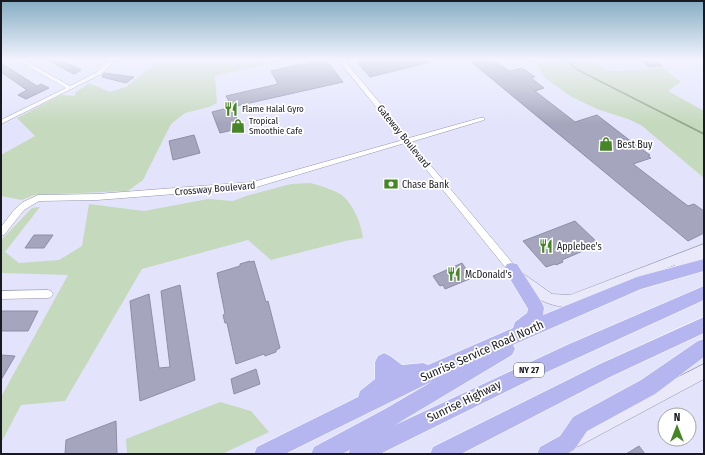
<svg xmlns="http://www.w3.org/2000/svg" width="705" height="455" viewBox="0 0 705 455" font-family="'Fira Sans Condensed',sans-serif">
	<rect width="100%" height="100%" fill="#e3e4fc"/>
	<path fill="#c5d9bd" d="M156,60H284L215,76L217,103L209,107L185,113L171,124L143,180L128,191L34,195L22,200L1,196V155L35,136L17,118L61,95L75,96V93L89,83L110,92L126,87L154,65Z
		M535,60H595L605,70L619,71L663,68L681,82L668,91L704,111V178L641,125L628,119L597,109L570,96L544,77Z
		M311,183C320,186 338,191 343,196C355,207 361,224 363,238L345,241L271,260L248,240L142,269L65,401L21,405L1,443V397L68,275L1,273V240L32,208L40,207L5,252L19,263L59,260L82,246L89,204L144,211L208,199L233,201L246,196L291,184Z
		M220,402L251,411L269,432L222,454H127L126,439Z"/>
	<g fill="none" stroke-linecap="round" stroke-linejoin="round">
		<path stroke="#90a388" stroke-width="1.5" d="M564,60L578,70L704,134"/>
	</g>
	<path fill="#a5a6bd" stroke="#8e8ea5" d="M47,60H60L81,70L74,74Z
		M321,60H326L343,82L232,107L241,128L220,133L212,112L232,107L226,96L278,84L271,71Z
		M358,60H430V62L370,77L357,62H360Z
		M469,60H494L509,71L522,68L535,77L531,78L544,88L535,91L575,122L597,115L637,146L639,145L645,149L643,150L650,155L648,156L651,158L633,164L688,206L694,204L704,211V233L688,241Z
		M642,61H656L662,66L648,67Z
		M1,63L37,86L41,84L49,88L26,99L18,95L27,90L1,72Z
		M104,73L134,77L126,83L102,77Z
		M194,135L200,153L173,160L169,141Z
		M575,221L599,244L562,260L563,262L556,265L555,264L546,267L523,241Z
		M34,235H53L44,248H25Z
		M250,261V262L254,261L266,302L268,301L280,348L276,350V352L265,356L264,354L236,364L227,323H225L223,315L225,314L217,273L240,266V264Z
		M462,263L472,278L445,289L443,285L440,286L439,285L433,276Z
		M180,285L195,380L140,401L130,301L149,294L159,368L170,367L161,291Z
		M1,311H38L28,331H1Z
		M1,355L15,356L1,380Z
		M256,369L260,384L234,394L231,379Z
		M116,421L117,454H65L66,440Z
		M639,446L645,454H626Z"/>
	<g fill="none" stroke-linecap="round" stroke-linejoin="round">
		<defs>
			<path id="street" d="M17,60H24L70,86L97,72L110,60H116L101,74L1,124V120L66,88Z
				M338,60H344L409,138L480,118H484V120L411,142L515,266L516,269L515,272L512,273L509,272L405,143L253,188L97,200L39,201L24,210L4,235L1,236V227L14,210L23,202L38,195L97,194L253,182L403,140Z
				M48,290L51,291L53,294L51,297L48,298L1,299V291Z"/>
			<path id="secondary" d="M704,244V263L680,272L676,271L675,265L570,307C551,308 524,295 515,277L517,273L521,272L552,294L570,295Z
				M704,364V379L579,446L573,448L567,446L565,440L567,434Z"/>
			<path id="highway" d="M704,259V271L641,289L513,345L515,349L512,355L395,425L567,345L704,286V300L536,377L380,454H348L350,450L342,454H311L314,447L385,409L433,381L285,454H254L257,447L358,397L360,391L375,379V362L378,356L384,353L390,356L402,365L423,363L428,365L513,328L515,322L527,313L528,309L504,269L507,264L512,263L517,264L542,303L544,308L543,315L637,277Z
				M704,317V333L612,376L461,454H430L433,447L600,364Z
				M704,339V357L655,394L587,431L574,450L567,454H537L540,447L560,436L573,417L641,380L698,341Z"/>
		</defs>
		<use href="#street" stroke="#9595ac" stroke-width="1"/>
		<use href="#secondary" stroke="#9595ac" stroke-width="1"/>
		<use href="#highway" stroke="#fff" stroke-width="1"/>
		<use href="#street" fill="#fff" fill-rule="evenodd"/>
		<use href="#secondary" fill="#e9e9fa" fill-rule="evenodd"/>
		<use href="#highway" fill="#b5b5f0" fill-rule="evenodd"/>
	</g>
	<linearGradient id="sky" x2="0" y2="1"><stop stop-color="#85adc2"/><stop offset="0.48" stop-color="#f2f3fe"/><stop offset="1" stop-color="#f2f3fe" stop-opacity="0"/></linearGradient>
	<rect width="705" height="124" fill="url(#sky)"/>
	<defs>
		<symbol id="restaurant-bare" viewBox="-9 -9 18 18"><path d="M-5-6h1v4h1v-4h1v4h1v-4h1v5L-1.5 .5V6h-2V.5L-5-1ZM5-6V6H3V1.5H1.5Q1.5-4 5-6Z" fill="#478626" stroke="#fff" stroke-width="2.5" paint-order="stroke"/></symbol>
		<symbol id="shop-bare" viewBox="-9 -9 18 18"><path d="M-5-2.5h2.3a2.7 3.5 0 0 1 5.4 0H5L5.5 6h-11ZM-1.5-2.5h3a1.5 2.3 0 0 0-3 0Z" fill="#478626" stroke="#fff" stroke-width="2.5" paint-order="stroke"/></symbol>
		<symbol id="bank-bare" viewBox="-9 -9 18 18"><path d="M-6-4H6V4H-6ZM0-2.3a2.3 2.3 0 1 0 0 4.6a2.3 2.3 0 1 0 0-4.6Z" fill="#478626" stroke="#fff" stroke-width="2.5" paint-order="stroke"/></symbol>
	</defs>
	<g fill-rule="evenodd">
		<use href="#restaurant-bare" x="221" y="99" width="20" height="20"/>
		<use href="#shop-bare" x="228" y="116" width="20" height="20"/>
		<use href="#shop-bare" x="596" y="134" width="20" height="20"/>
		<use href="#bank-bare" x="381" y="174" width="20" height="20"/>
		<use href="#restaurant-bare" x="536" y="236" width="20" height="20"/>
		<use href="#restaurant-bare" x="444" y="264" width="20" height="20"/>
	</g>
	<g text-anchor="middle" stroke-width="3.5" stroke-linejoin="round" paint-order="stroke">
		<g font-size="9" fill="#191922" stroke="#fff" text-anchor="start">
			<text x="242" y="112">Flame Halal Gyro</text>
			<text x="249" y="124">Tropical<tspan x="249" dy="10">Smoothie Cafe</tspan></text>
		</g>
		<rect fill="#fff" stroke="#5e5e64" stroke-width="1" x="514" y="363" width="30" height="14" rx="3"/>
		<g font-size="9" font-weight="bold" fill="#191922">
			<text x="529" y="373">NY 27</text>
		</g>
		<g font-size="10" fill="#191922" stroke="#fff">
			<text transform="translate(404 136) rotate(51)" y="4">Gateway Boulevard</text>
			<text transform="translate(215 188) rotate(-5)" y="4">Crossway Boulevard</text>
		</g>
		<g font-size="10" fill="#191922" stroke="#fff" text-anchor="start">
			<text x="617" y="148">Best Buy</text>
			<text x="402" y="188">Chase Bank</text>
			<text x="557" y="250">Applebee's</text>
			<text x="465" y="278">McDonald's</text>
		</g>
		<g font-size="12" fill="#191922" stroke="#fff">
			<text transform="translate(482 351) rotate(-24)" y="4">Sunrise Service Road North</text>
			<text transform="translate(464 401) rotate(-26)" y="4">Sunrise Highway</text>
		</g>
	</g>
	<rect width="705" height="455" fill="none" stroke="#191922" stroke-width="4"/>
	<g transform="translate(677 427)"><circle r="19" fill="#ffffff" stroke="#a3a3a7"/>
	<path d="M0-3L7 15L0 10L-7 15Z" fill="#478626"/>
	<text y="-6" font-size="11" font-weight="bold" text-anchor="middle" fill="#191922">N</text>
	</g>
</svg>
